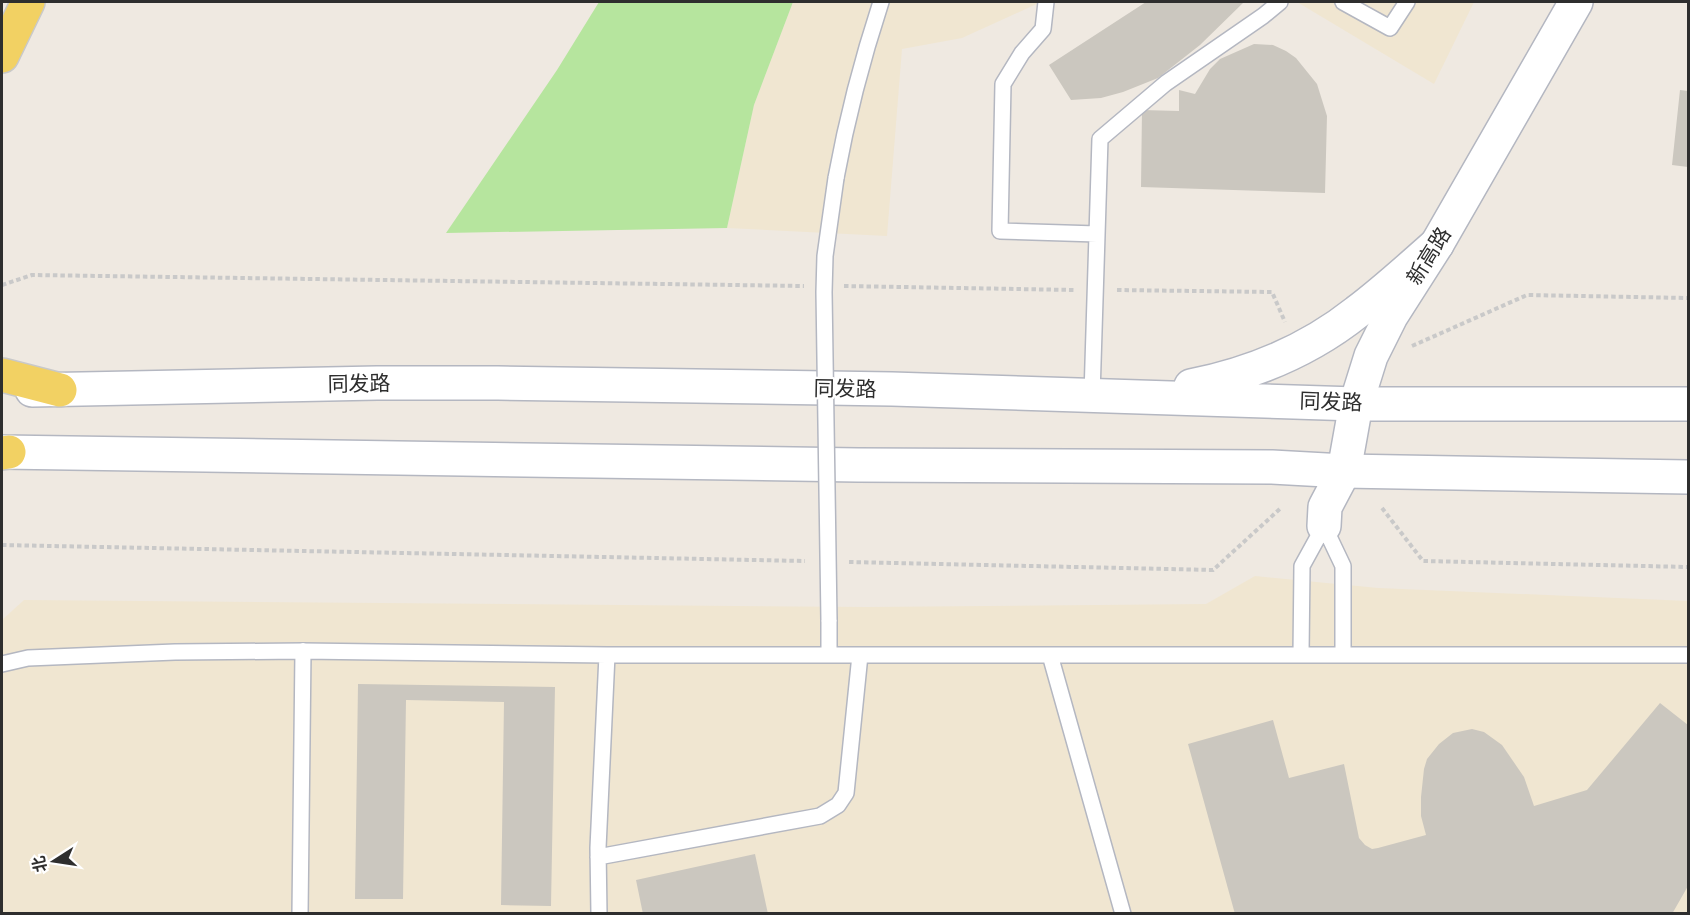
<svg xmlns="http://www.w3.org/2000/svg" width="1690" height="915" viewBox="0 0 1690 915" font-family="Rubik,'Noto Sans SC',sans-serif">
	<rect width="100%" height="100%" fill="#efe9e1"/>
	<path fill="#f0e6d1" d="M793,2H1041L962,38L902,49L887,236L727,228L754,105Z
		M1297,2H1474L1434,84Z
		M1255,576L1378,588L1688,601V913H2V620L24,600L867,607L1206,604Z"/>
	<path fill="#b6e59e" d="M599,2H793L754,105L727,228L446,233L557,70Z"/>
	<path fill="#cbc7bf" d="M1146,2H1244L1200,45L1158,78L1123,92L1101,98L1071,100L1049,65Z
		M1254,44L1273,45L1286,51L1296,58L1317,84L1327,116L1325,193L1141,187L1142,110L1179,111V90L1195,94L1210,69L1220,59Z
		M1680,90L1688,91V167L1672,165Z
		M358,684L555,687L551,906L501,905L504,702L406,700L403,899H355Z
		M1660,703L1688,725V886L1672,914H1235L1188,744L1273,720L1289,778L1344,764L1359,838L1365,845L1372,849L1378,848L1426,835L1421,816V797L1424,769L1427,759L1439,744L1453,733L1472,729L1484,732L1502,745L1524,777L1534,806L1587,790Z
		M755,854L768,914H643L636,880Z"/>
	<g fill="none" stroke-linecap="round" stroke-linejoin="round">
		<defs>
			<path id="service" d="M1046,2L1043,29L1022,53L1003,84L1000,231L1097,234
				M1343,2L1390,28L1407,2
				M836,178C847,118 862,60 881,2
				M1092,395L1100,139L1166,83L1263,16L1280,2
				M1324,526L1343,566V654
				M829,620V655
				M1301,654L1302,566L1324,526
				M1050,655L1123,914
				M2,664L28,658L175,652L303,651L607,655H1688
				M598,857L820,816L838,805L846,793L860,655
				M300,914L303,651
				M599,914L598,848L607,655"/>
			<path id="tertiary" d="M1324,526L1325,507L1344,471L1356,404L1371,356L1391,316L1437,244L1576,2"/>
			<path id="secondary" d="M1191,386C1251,374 1308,351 1357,312C1385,291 1411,267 1437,244
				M32,390L377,383H498L892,389L1356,404H1688
				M2,452L858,465L1272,467L1344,471L1688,477"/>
			<path id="primary" d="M2,56L28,2
				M2,375L60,390
				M2,453L9,452"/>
		</defs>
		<use href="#service" stroke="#b4b7c1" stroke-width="18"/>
		<use href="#tertiary" stroke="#b4b7c1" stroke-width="36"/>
		<use href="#secondary" stroke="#b4b7c1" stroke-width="36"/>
		<use href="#primary" stroke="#c9c9c9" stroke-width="36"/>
		<path stroke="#c9c9c9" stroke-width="4" stroke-dasharray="4.5 3" stroke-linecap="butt" d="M2,285L32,275L804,286
			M844,286L1074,290
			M1117,290L1272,292L1285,322
			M1412,346L1527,295L1688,298
			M1382,508L1423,561L1688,567
			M2,545L805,561
			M849,562L1213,570L1282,507"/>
		<use href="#service" stroke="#fff" stroke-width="15"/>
		<use href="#tertiary" stroke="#fff" stroke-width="33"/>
		<use href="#secondary" stroke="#fff" stroke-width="33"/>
		<use href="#primary" stroke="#f2d163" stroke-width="33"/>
		<defs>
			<path id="service-bridge" d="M829,620L824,292L825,256L836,178"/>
		</defs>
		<use href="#service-bridge" stroke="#b4b7c1" stroke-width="18" stroke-linecap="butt"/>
		<use href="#service-bridge" stroke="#fff" stroke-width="15"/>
	</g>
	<g text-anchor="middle" stroke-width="4.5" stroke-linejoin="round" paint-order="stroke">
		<g font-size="21" fill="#2e2e2e" stroke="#fff">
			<text transform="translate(1429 256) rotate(-58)" y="7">新高路</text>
			<text transform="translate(359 384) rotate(-1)" y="7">同发路</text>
			<text transform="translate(845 389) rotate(1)" y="7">同发路</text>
			<text transform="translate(1331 402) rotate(2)" y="7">同发路</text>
		</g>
	</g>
	<rect width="1690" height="915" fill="none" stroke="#2e2e2e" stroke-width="6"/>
	<g transform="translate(54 861) rotate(258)" stroke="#ffffff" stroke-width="4.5" paint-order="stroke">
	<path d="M0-4.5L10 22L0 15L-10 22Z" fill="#2e2e2e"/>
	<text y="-9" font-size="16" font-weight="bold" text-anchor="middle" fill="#2e2e2e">北</text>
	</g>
</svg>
